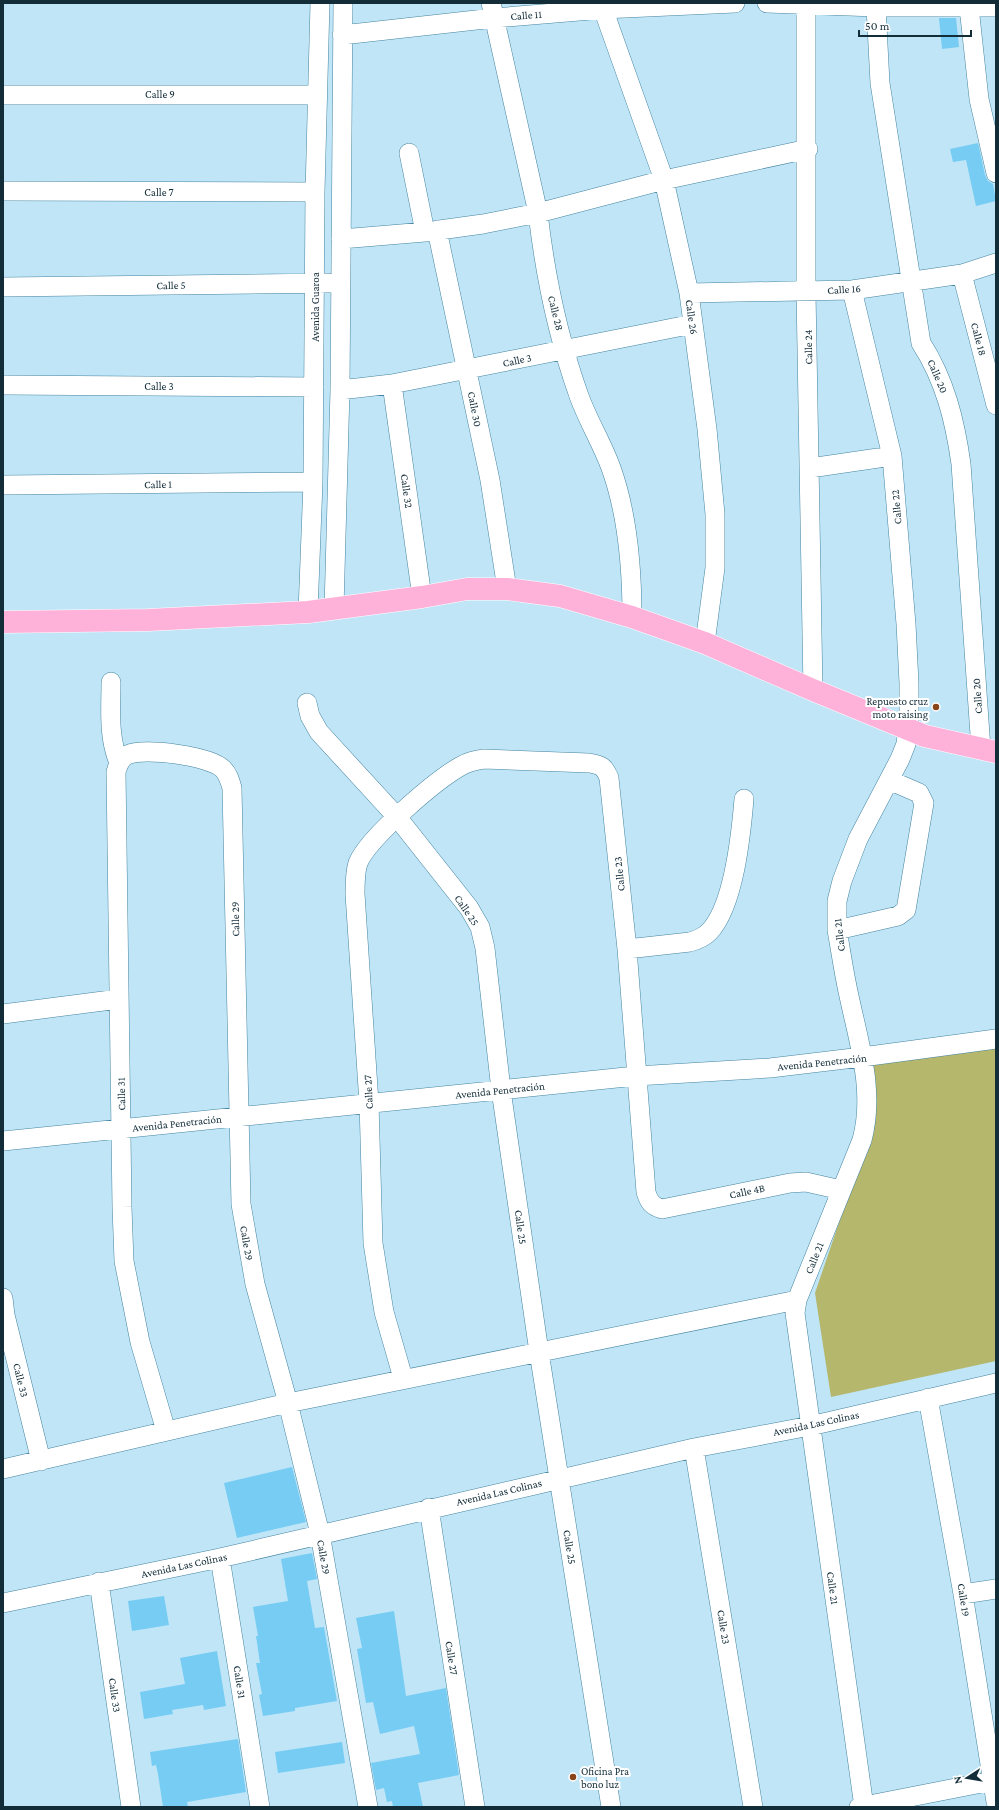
<svg xmlns="http://www.w3.org/2000/svg" width="999" height="1810" viewBox="0 0 999 1810" font-family="'Crimson Pro',serif">
	<rect width="100%" height="100%" fill="#bfe5f7"/>
	<path fill="#b5b76c" d="M996,1046V1361L831,1397L815,1293L875,1117L870,1063Z"/>
	<path fill="#76ccf3" d="M939,18H956L959,47L942,49Z
		M978,143L985,175L988,181L993,184L996,201L976,206L966,160L953,162L950,149Z
		M292,1467L306,1522L237,1538L224,1483Z
		M312,1553L317,1579L307,1581L315,1628L324,1627L337,1701L295,1708V1711L263,1716L259,1695L262,1694L256,1663H260L256,1636H258L253,1607L288,1601L281,1559Z
		M164,1596L169,1625L132,1631L128,1601Z
		M394,1611L406,1696L446,1688L459,1775L418,1783L423,1807H393L392,1801L387,1802L384,1788L376,1790L371,1763L420,1754L414,1726L380,1734L373,1702L366,1703L357,1649L362,1648L356,1618Z
		M217,1651L226,1706L204,1710L203,1705L172,1710L173,1714L144,1719L140,1692L185,1684L180,1658Z
		M238,1739L246,1792L187,1802L188,1807H163L158,1774L156,1765L152,1766L150,1752Z
		M342,1742L345,1763L278,1773L275,1752Z"/>
	<g fill="none" stroke-linecap="round" stroke-linejoin="round">
		<defs>
			<path id="minor" d="M491,3L538,213C545,275 558,337 579,396C588,421 602,443 611,468C628,515 632,567 632,617
				M601,3L664,180L689,293L707,429L715,514V568L705,643
				M767,3L876,7H996
				M806,4V292L813,690
				M876,7L880,83L921,343C945,380 955,421 961,464L981,749
				M969,7L979,99L996,173
				M342,35L494,18L603,9L735,3
				M3,95H317
				M409,153L425,232
				M3,191L315,192
				M437,230L490,480L507,589
				M341,239L425,232L483,224L538,213L664,180L808,149
				M962,274L996,405
				M3,287L328,283
				M852,290L892,456L906,624L909,683V720L906,744L900,759L858,839L842,881L837,901V930C841,952 844,974 849,996C859,1043 875,1092 862,1140L797,1300L795,1313L864,1807
				M689,293L852,290L962,274L996,263
				M392,384L422,597
				M3,385L314,387
				M340,390L392,384L693,324
				M810,468L892,456
				M3,485L313,482
				M334,609L340,390L343,3
				M308,612L313,482L315,192L320,3
				M111,682C111,710 108,736 119,763
				M307,703L310,716L319,732L397,817L469,908L480,927L485,948L501,1090L539,1352L611,1807
				M837,930L898,916L906,910L924,803L919,793L889,780
				M627,949L690,942C697,940 704,937 709,932C734,906 741,835 744,799
				M3,1014L119,999
				M3,1141L636,1076L770,1068L862,1057L996,1039
				M3,1298L5,1315L41,1461
				M403,1378L384,1312L373,1243L369,1103L355,894C355,884 355,872 358,863C368,838 436,780 461,766C468,762 476,760 484,759L589,763C601,765 604,766 609,778L627,949L646,1192C649,1202 652,1206 662,1209L790,1183L806,1182L841,1190
				M928,1398L963,1594L996,1802
				M166,1431L140,1342L124,1261L122,1207L116,772C118,765 120,758 127,755C144,747 210,756 223,769C228,774 230,781 232,788L241,1204L255,1284L288,1403L320,1534L368,1807
				M694,1448L753,1807
				M3,1469L288,1403L797,1300
				M429,1508L475,1807
				M220,1558L260,1807
				M99,1582L131,1807
				M963,1594L996,1589
				M3,1603L220,1558L694,1448L810,1426L996,1383
				M859,1807L992,1781"/>
			<path id="major" d="M3,622L148,620L308,612L422,597L467,589H507L560,596L632,617L705,643L813,690L925,736L996,752"/>
		</defs>
		<use href="#minor" stroke="#4584a0" stroke-width="20"/>
		<use href="#major" stroke="#fff" stroke-width="23"/>
		<use href="#minor" stroke="#fff" stroke-width="19"/>
		<use href="#major" stroke="#feb2da" stroke-width="22"/>
	</g>
	<g fill="#894519" stroke="#fff" stroke-width="1.5">
		<circle cx="936" cy="707" r="4"/>
		<circle cx="573" cy="1777" r="4"/>
	</g>
	<g text-anchor="middle" stroke-width="4" stroke-linejoin="round" paint-order="stroke">
		<g font-size="11" fill="#122c38" stroke="#fff">
			<text transform="translate(526 15) rotate(-5)" y="4">Calle 11</text>
			<text x="160" y="98">Calle 9</text>
			<text x="159" y="196">Calle 7</text>
			<text transform="translate(171 285) rotate(-1)" y="4">Calle 5</text>
			<text transform="translate(844 289) rotate(-4)" y="4">Calle 16</text>
			<text transform="translate(315 307) rotate(-90)" y="4">Avenida Guaroa</text>
			<text transform="translate(556 313) rotate(76)" y="4">Calle 28</text>
			<text transform="translate(692 317) rotate(82)" y="4">Calle 26</text>
			<text transform="translate(979 339) rotate(75)" y="4">Calle 18</text>
			<text transform="translate(808 347) rotate(-91)" y="4">Calle 24</text>
			<text transform="translate(517 360) rotate(-12)" y="4">Calle 3</text>
			<text transform="translate(938 376) rotate(67)" y="4">Calle 20</text>
			<text x="159" y="390">Calle 3</text>
			<text transform="translate(475 409) rotate(79)" y="4">Calle 30</text>
			<text transform="translate(158 484) rotate(-1)" y="4">Calle 1</text>
			<text transform="translate(407 491) rotate(82)" y="4">Calle 32</text>
			<text transform="translate(896 507) rotate(-95)" y="4">Calle 22</text>
			<text transform="translate(977 696) rotate(-94)" y="4">Calle 20</text>
			<text transform="translate(619 874) rotate(-96)" y="4">Calle 23</text>
			<text transform="translate(467 910) rotate(56)" y="4">Calle 25</text>
			<text transform="translate(235 919) rotate(-91)" y="4">Calle 29</text>
			<text transform="translate(839 935) rotate(-97)" y="4">Calle 21</text>
			<text transform="translate(822 1062) rotate(-6)" y="4">Avenida Penetración</text>
			<text transform="translate(500 1090) rotate(-6)" y="4">Avenida Penetración</text>
			<text transform="translate(368 1092) rotate(-93)" y="4">Calle 27</text>
			<text transform="translate(121 1094) rotate(-91)" y="4">Calle 31</text>
			<text transform="translate(177 1123) rotate(-6)" y="4">Avenida Penetración</text>
			<text transform="translate(747 1191) rotate(-12)" y="4">Calle 4B</text>
			<text transform="translate(521 1227) rotate(82)" y="4">Calle 25</text>
			<text transform="translate(247 1243) rotate(80)" y="4">Calle 29</text>
			<text transform="translate(814 1258) rotate(-68)" y="4">Calle 21</text>
			<text transform="translate(21 1380) rotate(76)" y="4">Calle 33</text>
			<text transform="translate(816 1423) rotate(-12)" y="4">Avenida Las Colinas</text>
			<text transform="translate(499 1492) rotate(-13)" y="4">Avenida Las Colinas</text>
			<text transform="translate(570 1547) rotate(81)" y="4">Calle 25</text>
			<text transform="translate(324 1557) rotate(80)" y="4">Calle 29</text>
			<text transform="translate(184 1565) rotate(-12)" y="4">Avenida Las Colinas</text>
			<text transform="translate(833 1588) rotate(82)" y="4">Calle 21</text>
			<text transform="translate(964 1600) rotate(81)" y="4">Calle 19</text>
			<text transform="translate(724 1627) rotate(81)" y="4">Calle 23</text>
			<text transform="translate(452 1658) rotate(81)" y="4">Calle 27</text>
			<text transform="translate(240 1682) rotate(81)" y="4">Calle 31</text>
			<text transform="translate(115 1695) rotate(82)" y="4">Calle 33</text>
		</g>
		<g font-size="11" fill="#122c38" stroke="#fff" text-anchor="end">
			<text x="928" y="705">Repuesto cruz<tspan x="928" dy="13">moto raising</tspan></text>
			<text x="581" y="1775" text-anchor="start">Oficina Pra<tspan x="581" dy="13">bono luz</tspan></text>
		</g>
	</g>
	<rect width="999" height="1810" fill="none" stroke="#122c38" stroke-width="8"/>
	<g transform="translate(967 1778) rotate(258)" stroke="#ffffff" stroke-width="3" paint-order="stroke">
	<path d="M0-3L7 15L0 10L-7 15Z" fill="#122c38"/>
	<text y="-6" font-size="11" font-weight="bold" text-anchor="middle" fill="#122c38">N</text>
	</g>
	<path d="M859 30v6h112v-6" fill="none" stroke="#122c38" stroke-width="2"/>
	<text x="865" y="30" font-size="12" fill="#122c38" stroke="#ffffff" stroke-width="3" paint-order="stroke">50 m</text>
</svg>
